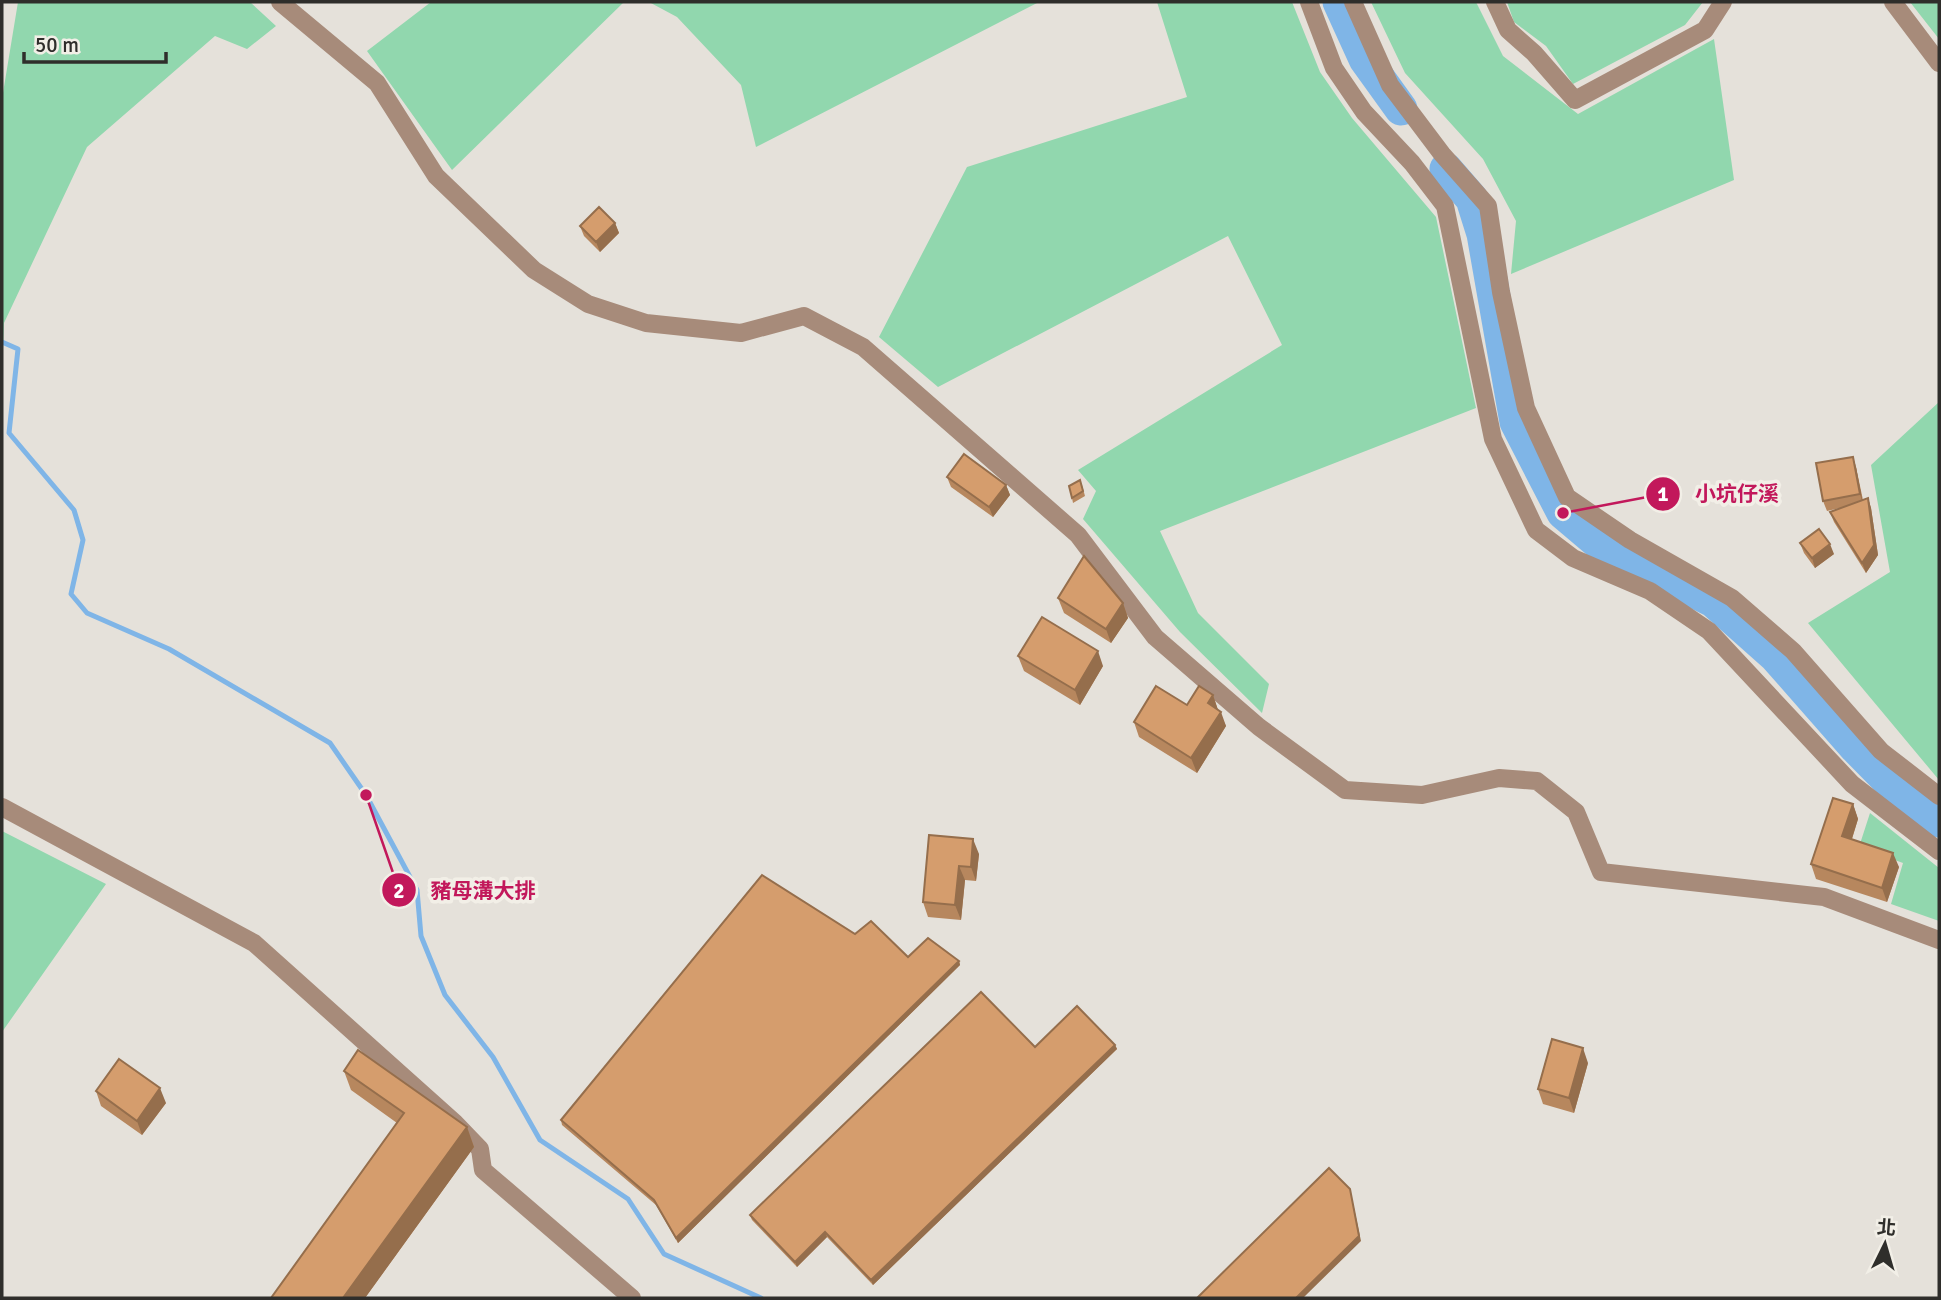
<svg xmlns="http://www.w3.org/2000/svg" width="1941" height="1300" viewBox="0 0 1941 1300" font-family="Signika,'Noto Sans TC',sans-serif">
	<rect width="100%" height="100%" fill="#e5e1da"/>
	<path fill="#91d7ae" d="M18,2H250L276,26L247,49L215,36L87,147L4,323L2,377V99Z
		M431,2H624L452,170L367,51Z
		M649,2H1039L756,147L741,85L677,17Z
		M1157,2H1292L1320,72L1352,118L1436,217L1476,408L1160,531L1198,613L1269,684L1262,713L1180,632L1083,519L1096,491L1078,470L1282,345L1228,236L938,387L879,337L967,167L1187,97Z
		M1371,2H1476L1503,56L1578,114L1714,39L1734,180L1511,274L1516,221L1483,159L1405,73Z
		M1507,2H1703L1685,25L1573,84L1546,46L1514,22Z
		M1910,2H1939V39Z
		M1939,402V780L1808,623L1890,572L1871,465Z
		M1870,813L1939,868V921L1891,904L1903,863L1859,847Z
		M2,831L106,884L2,1032Z"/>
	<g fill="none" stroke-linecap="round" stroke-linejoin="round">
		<path stroke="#7fb5e7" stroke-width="5" d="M2,342L18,349L9,433L74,510L83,540L71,594L87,613L169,649L330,743L366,795L417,890L421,936L445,995L493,1057L540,1140L628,1199L664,1254L761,1298"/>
		<path stroke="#7fb5e7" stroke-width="33" d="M1339,2L1365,59L1401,109
			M1446,169L1472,199L1483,234L1516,422L1563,513L1602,546L1713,601L1776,657L1856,748L1917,810L1939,821"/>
		<path stroke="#a78b7a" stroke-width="18" d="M280,2L377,83L436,176L534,270L588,304L646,323L741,333L804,316L863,347L1078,535L1155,637L1259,727L1345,790L1422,795L1499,778L1537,781L1576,812L1601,872L1824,897L1939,940
			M1309,2L1334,68L1364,112L1412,163L1445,206L1493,439L1536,530L1573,558L1650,591L1709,631L1852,784L1939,851
			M1353,2L1390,85L1442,154L1488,206L1501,292L1526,408L1567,497L1630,540L1732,598L1793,651L1881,751L1939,796
			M1495,2L1508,30L1534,53L1575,100L1705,30L1723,2
			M1893,2L1939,63
			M2,807L254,943L455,1123L480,1149L483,1170L632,1298"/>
	</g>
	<path fill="#b7875e" d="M615,223L619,233L600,252L584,236L580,226Z
		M1856,467L1863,500L1868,498L1871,508L1878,555L1866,573L1834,522L1830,512L1840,508L1827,511L1823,501Z
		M947,477L1006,485L1010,495L993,517L951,487Z
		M1082,485L1085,496L1073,503L1072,498Z
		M1800,543L1834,554L1815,568L1804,553Z
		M1058,598L1123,603L1128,618L1111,643L1064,613Z
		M1018,656L1103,666L1080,705L1024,671Z
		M1213,695L1218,710L1226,726L1197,773L1139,737L1134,722L1187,705Z
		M1853,804L1858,819L1852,839L1899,867L1887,902L1816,879L1811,864Z
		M929,835L979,854L976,881L965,880L961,920L928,917L923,902Z
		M855,934L908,957L959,961L960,965L678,1243L656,1205L562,1125L561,1120Z
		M1115,1045L1117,1049L873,1285L827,1237L797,1267L752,1220L750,1215L1035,1047Z
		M1588,1063L1574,1113L1543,1104L1538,1089Z
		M344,1071L467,1127L474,1147L365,1298H271L397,1123L351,1090Z
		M96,1091L166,1103L142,1135L101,1106Z"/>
	<path fill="#956e4c" d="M615,223L619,233L600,252L596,242Z
		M1853,457L1856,467L1863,504L1860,494Z
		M1006,485L1010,495L993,517L989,507Z
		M1868,498L1871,508L1878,555L1866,573L1862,563Z
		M1830,544L1834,554L1815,568L1812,558Z
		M1123,603L1128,618L1111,643L1106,629Z
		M1098,651L1103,666L1080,705L1075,690Z
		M1213,695L1218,710L1208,703Z
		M1221,712L1226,726L1197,773L1191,758Z
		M1853,804L1858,819L1848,851L1842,836Z
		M973,839L979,854L976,881L971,867Z
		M1893,853L1899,867L1887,902L1882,888Z
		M959,866L965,880L961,920L955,905Z
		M959,961L960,965L678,1243L676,1238Z
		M1115,1045L1117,1049L873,1285L871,1280Z
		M1583,1048L1588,1063L1574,1113L1569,1098Z
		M160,1088L166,1103L142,1135L137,1121Z
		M467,1127L474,1147L365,1298H343Z
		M1350,1189L1361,1241L1303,1298H1296Z
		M825,1232L827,1237L797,1267L795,1262Z"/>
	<path fill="#d59d6d" stroke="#956e4c" stroke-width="2" d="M599,207L615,223L596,242L580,226Z
		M964,454L1006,485L989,507L947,477Z
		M1853,457L1860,494L1823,501L1816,463Z
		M1080,480L1083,491L1072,498L1069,486Z
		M1868,498L1874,545L1862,563L1830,512Z
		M1819,529L1830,544L1812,558L1800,543Z
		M1084,556L1123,603L1106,629L1058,598Z
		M1042,617L1098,651L1075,690L1018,656Z
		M1156,686L1187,705L1199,686L1213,695L1208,703L1221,712L1191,758L1134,722Z
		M1833,798L1853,804L1842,836L1893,853L1882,888L1811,864Z
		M929,835L973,839L971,867L959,866L955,905L923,902Z
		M762,875L855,934L871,921L908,957L928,938L959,961L676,1238L654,1200L561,1120Z
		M981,992L1035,1047L1077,1006L1115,1045L871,1280L825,1232L795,1262L750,1215Z
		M1552,1039L1583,1048L1569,1098L1538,1089Z
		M358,1050L467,1127L343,1298H271L404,1113L344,1071Z
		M119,1059L160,1088L137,1121L96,1091Z
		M1329,1168L1350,1189L1359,1236L1296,1298H1197Z"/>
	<path fill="none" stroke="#c2185b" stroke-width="2.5" d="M1563 513L1663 494M366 795L399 890"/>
	<g fill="#c2185b" stroke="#f2efe7" stroke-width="2.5">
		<circle cx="1563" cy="513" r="7"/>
		<circle cx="366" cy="795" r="7"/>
		<circle cx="1663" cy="494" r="18"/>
		<circle cx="399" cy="890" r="18"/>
	</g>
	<g font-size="21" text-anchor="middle" font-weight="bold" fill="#fff">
		<text x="1663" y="501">1</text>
		<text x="399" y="898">2</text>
	</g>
	<g font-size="21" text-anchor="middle" font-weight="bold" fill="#c2185b" stroke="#f2efe7" stroke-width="7" stroke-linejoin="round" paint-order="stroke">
		<text x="1737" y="501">小坑仔溪</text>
		<text x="483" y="898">豬母溝大排</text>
	</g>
	<rect width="1941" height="1300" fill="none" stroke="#2f2e2b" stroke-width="7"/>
	<g transform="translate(1885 1244) rotate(5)" stroke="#f2efe7" stroke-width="5" paint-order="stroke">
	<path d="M0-5L12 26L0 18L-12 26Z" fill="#2f2e2b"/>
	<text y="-10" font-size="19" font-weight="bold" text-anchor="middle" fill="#2f2e2b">北</text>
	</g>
	<path d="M24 52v10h142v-10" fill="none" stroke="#2f2e2b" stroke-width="3.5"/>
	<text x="35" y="52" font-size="21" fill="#2f2e2b" stroke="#f2efe7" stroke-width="5" paint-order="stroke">50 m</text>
</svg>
